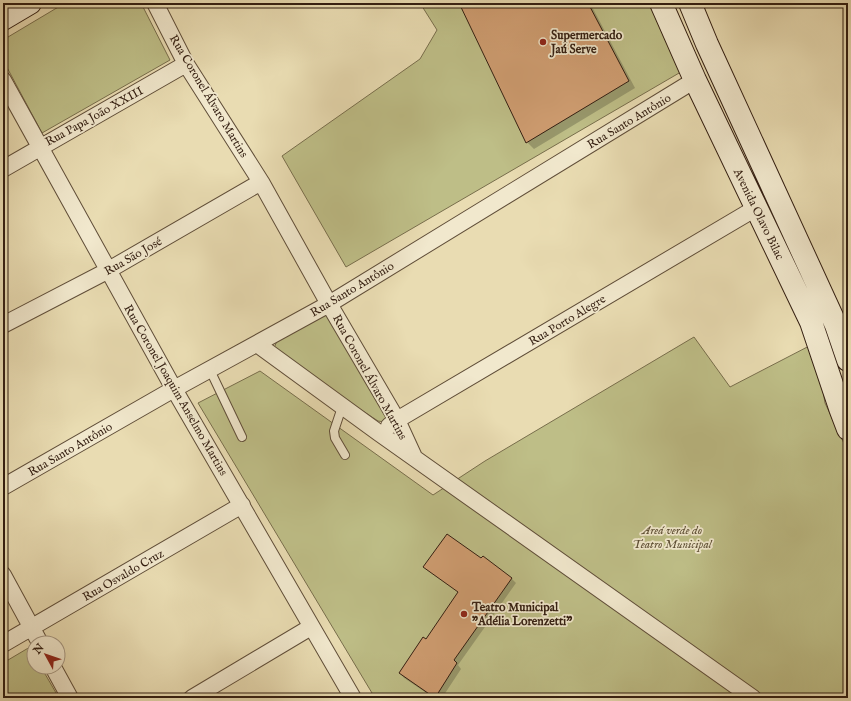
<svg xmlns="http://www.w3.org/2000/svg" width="851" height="701" viewBox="0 0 851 701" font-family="'IM FELL English',serif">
	<rect width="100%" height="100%" fill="#e9dcb2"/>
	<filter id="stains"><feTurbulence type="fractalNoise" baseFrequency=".005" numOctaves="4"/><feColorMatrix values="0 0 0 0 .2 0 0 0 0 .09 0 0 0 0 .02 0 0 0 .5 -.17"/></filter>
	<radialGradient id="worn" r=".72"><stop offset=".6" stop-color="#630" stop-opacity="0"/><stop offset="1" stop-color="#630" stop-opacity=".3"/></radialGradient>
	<path fill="#bebe87" stroke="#786e4c" d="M65,3H141L170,60L42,133L3,60V40Z
		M420,3H652L686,69L346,267L282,156L420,59L437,30Z
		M328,314L388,419L384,422L378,421L276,354L274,348L277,341Z
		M694,337L730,387L815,343L825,403L848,452V698H375L198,403L260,371L433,495L485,461Z
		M30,647L34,655V667H41L59,698H3V663Z"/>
	<path fill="#0003" d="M460,3H590L635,88L534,149L527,142Z
		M482,559L511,578L516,583L458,665L461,669L442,698H434L404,678L400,673L426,640L459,592L424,567Z"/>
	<path fill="#cf9d71" stroke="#331e11" d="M459,3H588L629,81L526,143Z
		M447,534L481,558L483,556L512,578L454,660L457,663L435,698L399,673L423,637L426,639L458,592L423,567Z"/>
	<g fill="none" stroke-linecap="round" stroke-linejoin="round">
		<defs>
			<path id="lane" d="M210,370L242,437
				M342,407L334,431L335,438L345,455"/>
			<path id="street" d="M155,3L186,64L261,182L329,304L397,420L414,457
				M3,80L174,389L353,698
				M3,169L186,64
				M3,325L107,271L261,182
				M257,344L379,433L753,698
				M389,426L397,420L756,208
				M3,487L174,389L329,304L695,80
				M3,575L40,643
				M3,644L242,505
				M53,667L70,698
				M192,698L311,627"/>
			<path id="secondary" d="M661,3L695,80L811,322L840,408L848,429
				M690,3L707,44L836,325L848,360
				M3,19L30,3"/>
		</defs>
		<use href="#lane" stroke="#604e39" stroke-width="10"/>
		<use href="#street" stroke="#604e39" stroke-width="18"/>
		<use href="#secondary" stroke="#331e11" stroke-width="24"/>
		<use href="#lane" stroke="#f1e8cd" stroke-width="8"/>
		<use href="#street" stroke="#f1e8cd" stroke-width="16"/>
		<use href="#secondary" stroke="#f1e8cd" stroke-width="22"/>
	</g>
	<g fill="#8f2418" stroke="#f1e8cd" stroke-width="1.5">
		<circle cx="543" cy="42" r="4"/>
		<circle cx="464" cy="614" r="4"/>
	</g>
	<g text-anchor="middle" stroke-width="3.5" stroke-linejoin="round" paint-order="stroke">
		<g font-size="12" font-weight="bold" fill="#331e11" stroke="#f1e8cd" text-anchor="start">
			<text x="551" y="39">Supermercado<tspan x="551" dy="14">Jaú Serve</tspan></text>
			<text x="472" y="611">Teatro Municipal<tspan x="472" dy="14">"Adélia Lorenzetti"</tspan></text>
		</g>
		<g font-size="12" fill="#331e11" stroke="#f1e8cd">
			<text transform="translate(209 96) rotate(59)" y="4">Rua Coronel Álvaro Martins</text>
			<text transform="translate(94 116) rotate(-29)" y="4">Rua Papa João XXIII</text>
			<text transform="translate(629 121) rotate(-31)" y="4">Rua Santo Antônio</text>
			<text transform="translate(759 214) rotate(64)" y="4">Avenida Olavo Bilac</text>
			<text transform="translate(133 256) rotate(-30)" y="4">Rua São José</text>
			<text transform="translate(352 289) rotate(-31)" y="4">Rua Santo Antônio</text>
			<text transform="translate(567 320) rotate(-31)" y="4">Rua Porto Alegre</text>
			<text transform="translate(370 377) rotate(61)" y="4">Rua Coronel Álvaro Martins</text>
			<text transform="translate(176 390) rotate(60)" y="4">Rua Coronel Joaquim Anselmo Martins</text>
			<text transform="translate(70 449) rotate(-30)" y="4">Rua Santo Antônio</text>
			<text transform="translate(123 575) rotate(-30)" y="4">Rua Osvaldo Cruz</text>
		</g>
		<g font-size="12" font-style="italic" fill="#5d4e34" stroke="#f1e8cd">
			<text x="672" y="534">Areá verde do<tspan x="672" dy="14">Teatro Municipal</tspan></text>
		</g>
	</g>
	<rect width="851" height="701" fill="none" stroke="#e9dcb2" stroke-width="16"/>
	<rect x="4" y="4" width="843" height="693" fill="none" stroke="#331e11" stroke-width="2"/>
	<rect x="8" y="8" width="835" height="685" fill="none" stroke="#331e11"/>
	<g transform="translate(46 655) rotate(310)"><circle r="19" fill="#f1e8cd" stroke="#a59782"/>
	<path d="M0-3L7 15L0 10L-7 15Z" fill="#8f2418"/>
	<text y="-6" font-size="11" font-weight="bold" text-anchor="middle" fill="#331e11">N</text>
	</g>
	<rect width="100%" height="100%" filter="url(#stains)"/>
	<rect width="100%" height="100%" fill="url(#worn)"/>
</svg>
